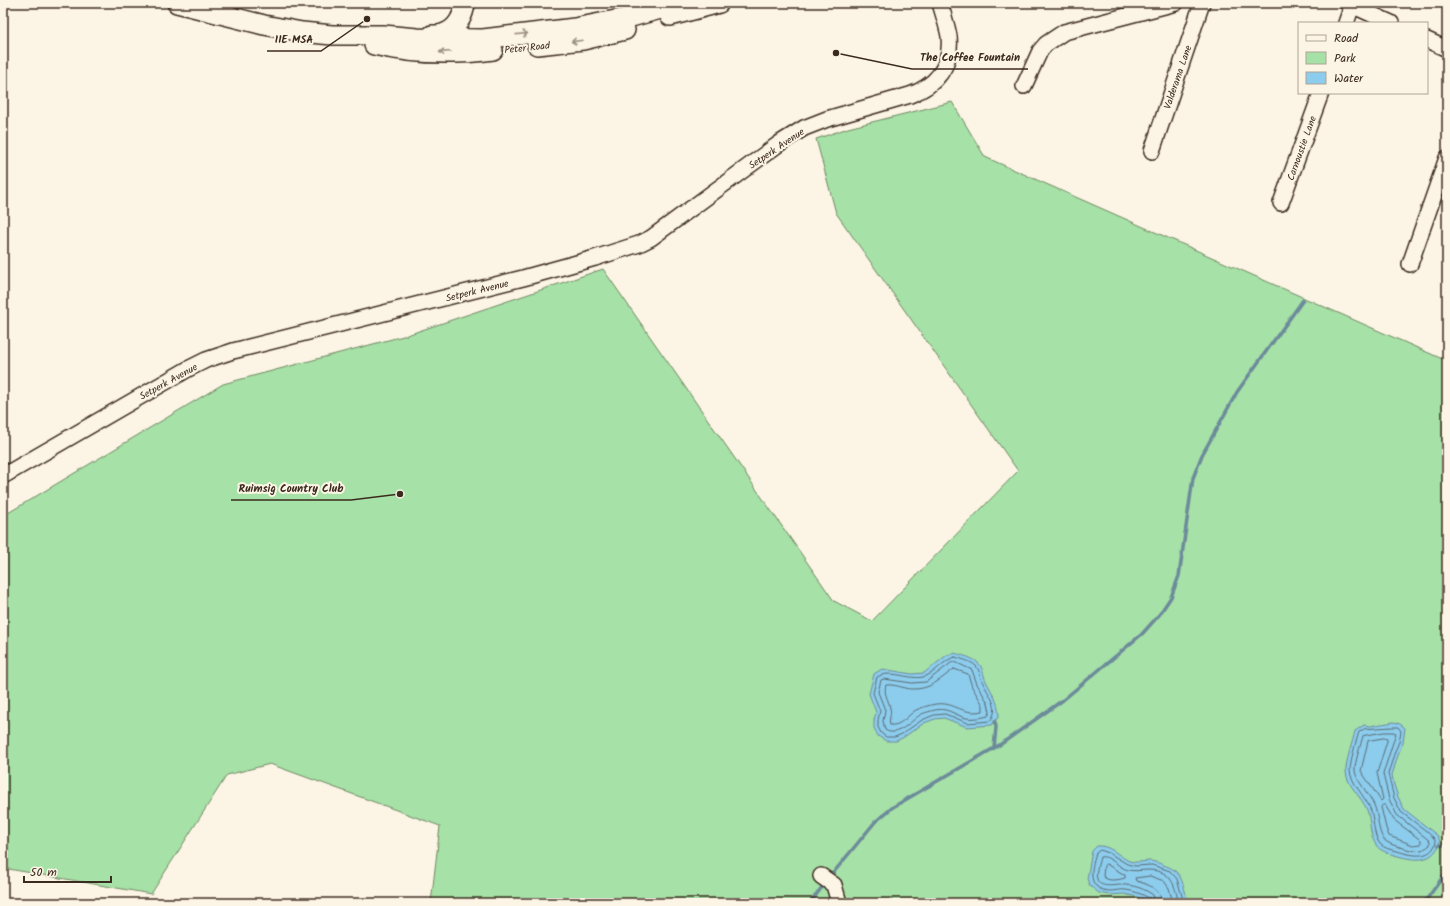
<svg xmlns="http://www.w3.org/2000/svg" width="1450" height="906" viewBox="0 0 1450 906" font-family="Kalam,sans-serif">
	<rect width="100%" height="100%" fill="#fcf5e5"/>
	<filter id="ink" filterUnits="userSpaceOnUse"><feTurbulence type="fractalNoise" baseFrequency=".025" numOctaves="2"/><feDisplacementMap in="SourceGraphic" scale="8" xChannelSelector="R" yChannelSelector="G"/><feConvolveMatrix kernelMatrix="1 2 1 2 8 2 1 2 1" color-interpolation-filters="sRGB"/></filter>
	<g filter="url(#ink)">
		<path fill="#a6e1a7" stroke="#708662" d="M952,102L985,157L1447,361V903H431L440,826L270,764L227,775L151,894L3,868V516L223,384L407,335L603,269L834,601L872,621L1018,471L836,213L816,139L848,128Z"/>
		<path fill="#8ccced" stroke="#6c8b9a" d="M954,653C961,655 971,657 977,662C983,666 983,675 986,681C993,695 998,700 999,716L992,725L967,727L944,718L935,719L924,723L904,737L896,741H886L878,736L874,728V720L876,712L869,694L874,674L882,669L912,674L924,673L947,655Z
			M1394,722L1400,724L1405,728L1403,743L1399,752L1392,775L1394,785L1398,797L1404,809L1438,836L1440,842C1433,865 1412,860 1394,855C1388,853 1380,851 1376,845C1369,834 1371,821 1367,810C1362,797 1347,786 1346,772C1345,763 1353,741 1355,731L1364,725L1370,726Z
			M1097,846C1109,845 1117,854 1127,860C1135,864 1143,861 1151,861C1155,862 1160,863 1163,865C1183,870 1183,885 1188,903H1150L1138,897L1124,894L1109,895L1099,893L1090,886L1087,879L1092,851Z"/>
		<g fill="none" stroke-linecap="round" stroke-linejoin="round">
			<path stroke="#5b6b71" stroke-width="1" d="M955,657C961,659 971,661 976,666C980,670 980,678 983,683C989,696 1001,707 990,721L968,723L945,714L934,715L922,720L902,734L895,737H886L881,733L878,727V720L880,711L873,693L877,677C891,669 908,680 923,677C934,675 943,660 955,657Z
				M955,662L972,670L977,684L988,703L990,712L988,716C981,718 972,719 966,718C952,714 947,706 931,711C928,712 923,713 920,715C911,721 897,738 885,730L883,721L885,710L878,692L881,680L884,679L912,683L926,682L951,663Z
				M954,669L968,674L972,687L983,705V711C960,716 954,699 931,705C926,706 921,708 916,710C908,715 900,727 890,725C888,720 892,714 890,708C889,700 883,694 886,685C894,684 903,688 911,689C931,690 940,679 954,669Z
				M1393,727H1398L1401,731L1399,742L1395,751L1388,774L1394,798L1401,812L1425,830L1434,838L1436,842C1431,861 1410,855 1397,851C1391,850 1384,848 1380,844C1372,834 1375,817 1369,806C1364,796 1351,782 1350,771C1350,763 1356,741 1359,732L1364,729Z
				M1384,732H1393L1396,733L1383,774L1389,799L1397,815L1430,841V845C1423,851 1416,852 1407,849C1401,847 1393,846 1387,842C1377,837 1379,813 1373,803C1369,794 1356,780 1355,771C1354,764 1361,744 1363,736Z
				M1384,738L1387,739V741L1377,773L1383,799L1381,801L1361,771L1368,741Z
				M1383,805H1385L1394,820L1418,838L1421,841V844L1413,845L1389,836L1386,828L1381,807Z
				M1106,864L1125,875V878C1118,880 1107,882 1103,876L1104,866Z
				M1151,903L1149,898C1142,894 1134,891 1126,890C1120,889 1115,891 1110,891C1086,890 1091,869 1096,853L1100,850L1109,853L1127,864L1135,866L1152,865L1170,871L1177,879L1184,903
				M1156,903L1153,895C1145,889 1136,886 1126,885C1118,884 1100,890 1097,879C1095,873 1099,862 1100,857C1109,855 1116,865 1125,869C1133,872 1141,870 1149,870C1173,871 1174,885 1179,903
				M1162,903C1161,889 1148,884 1136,881L1135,878L1150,876L1164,881L1169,888L1173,903"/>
			<path stroke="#6c8b9a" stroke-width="3.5" d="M994,748L996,727L995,722
				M1439,845H1447
				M829,878L875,822L893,807L1001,744L1063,700L1142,634L1159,615L1171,597L1179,576L1193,478L1202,455L1237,392L1303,300
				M810,903L825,883
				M1424,903L1447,871"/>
			<defs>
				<path id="minor" d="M1347,3L1391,23
					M1346,23L1353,3
					M1427,40L1447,49
					M1024,86L1040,51L1046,44L1064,32L1176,3
					M1152,151L1202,3
					M1281,203L1321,93
					M1410,264L1447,158
					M3,476L188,369L206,360L233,351L523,278L595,258L639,244L651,238L780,143L804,128L827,119L910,95C937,85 952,66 949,36C947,25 943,14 940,3
					M821,876L834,885L839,903"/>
				<path id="major" d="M177,3L264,25L302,32L332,35H383L417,38L483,39L575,28L631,17L683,3
					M670,16L719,3
					M432,35C436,35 441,35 445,33C457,29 464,15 465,3
					M374,45C412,54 454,55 493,50
					M537,45L583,40L625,30"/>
			</defs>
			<use href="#minor" stroke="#3b2a1e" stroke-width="18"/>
			<use href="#major" stroke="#3b2a1e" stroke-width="22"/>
			<use href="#minor" stroke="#fcf5e5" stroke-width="15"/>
			<use href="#major" stroke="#fcf5e5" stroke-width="19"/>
		</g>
		<defs><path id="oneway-shaft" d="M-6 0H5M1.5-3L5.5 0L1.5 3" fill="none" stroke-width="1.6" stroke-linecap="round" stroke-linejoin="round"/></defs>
		<g stroke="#9c9082">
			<use href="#oneway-shaft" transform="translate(522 34) rotate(-6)"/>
			<use href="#oneway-shaft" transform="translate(577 41) rotate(173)"/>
			<use href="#oneway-shaft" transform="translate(445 52) rotate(178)"/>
		</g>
	</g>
	<g text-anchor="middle" stroke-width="4" stroke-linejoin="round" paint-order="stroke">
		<g font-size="10" fill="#3b2a1e" stroke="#fcf5e5">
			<text transform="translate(527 47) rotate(-6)" y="4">Peter Road</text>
			<text transform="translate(1177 77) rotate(-71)" y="4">Valderama Lane</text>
			<text transform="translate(776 148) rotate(-34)" y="4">Setperk Avenue</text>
			<text transform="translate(1301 148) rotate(-70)" y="4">Carnoustie Lane</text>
			<text transform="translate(477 290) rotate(-14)" y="4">Setperk Avenue</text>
			<text transform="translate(168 381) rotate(-29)" y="4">Setperk Avenue</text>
		</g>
	</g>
	<path fill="none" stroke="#3b2a1e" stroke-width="1.5" d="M367 19L321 51H267M836 53L912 69H1028M400 494L351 500H231"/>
	<g fill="#3b2a1e" stroke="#fcf5e5" stroke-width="1.5">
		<circle cx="367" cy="19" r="4"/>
		<circle cx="836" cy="53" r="4"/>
		<circle cx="400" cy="494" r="4"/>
	</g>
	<g font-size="11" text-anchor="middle" font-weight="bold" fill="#3b2a1e" stroke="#fcf5e5" stroke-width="4" stroke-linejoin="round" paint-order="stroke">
		<text x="294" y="43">IIE MSA</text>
		<text x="970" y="61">The Coffee Fountain</text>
		<text x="291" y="492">Ruimsig Country Club</text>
	</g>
	<rect width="1450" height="906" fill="none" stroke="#fcf5e5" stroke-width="16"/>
	<rect x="8" y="8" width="1434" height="890" fill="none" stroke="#3b2a1e" stroke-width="1.5" filter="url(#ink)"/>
	<rect x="1298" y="22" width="130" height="72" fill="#fcf5e5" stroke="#afa495"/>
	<rect x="1306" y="35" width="20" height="6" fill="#fcf5e5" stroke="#afa495"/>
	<text x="1334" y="42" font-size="12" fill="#3b2a1e">Road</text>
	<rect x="1306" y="52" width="20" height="12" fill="#a6e1a7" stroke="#afa495"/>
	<text x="1334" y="62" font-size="12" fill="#3b2a1e">Park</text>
	<rect x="1306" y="72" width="20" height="12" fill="#8ccced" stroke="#afa495"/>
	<text x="1334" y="82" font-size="12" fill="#3b2a1e">Water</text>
	<path d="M24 876v6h87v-6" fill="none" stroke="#3b2a1e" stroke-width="2"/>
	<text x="30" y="876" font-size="12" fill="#3b2a1e" stroke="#fcf5e5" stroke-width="3" paint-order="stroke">50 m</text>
</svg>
